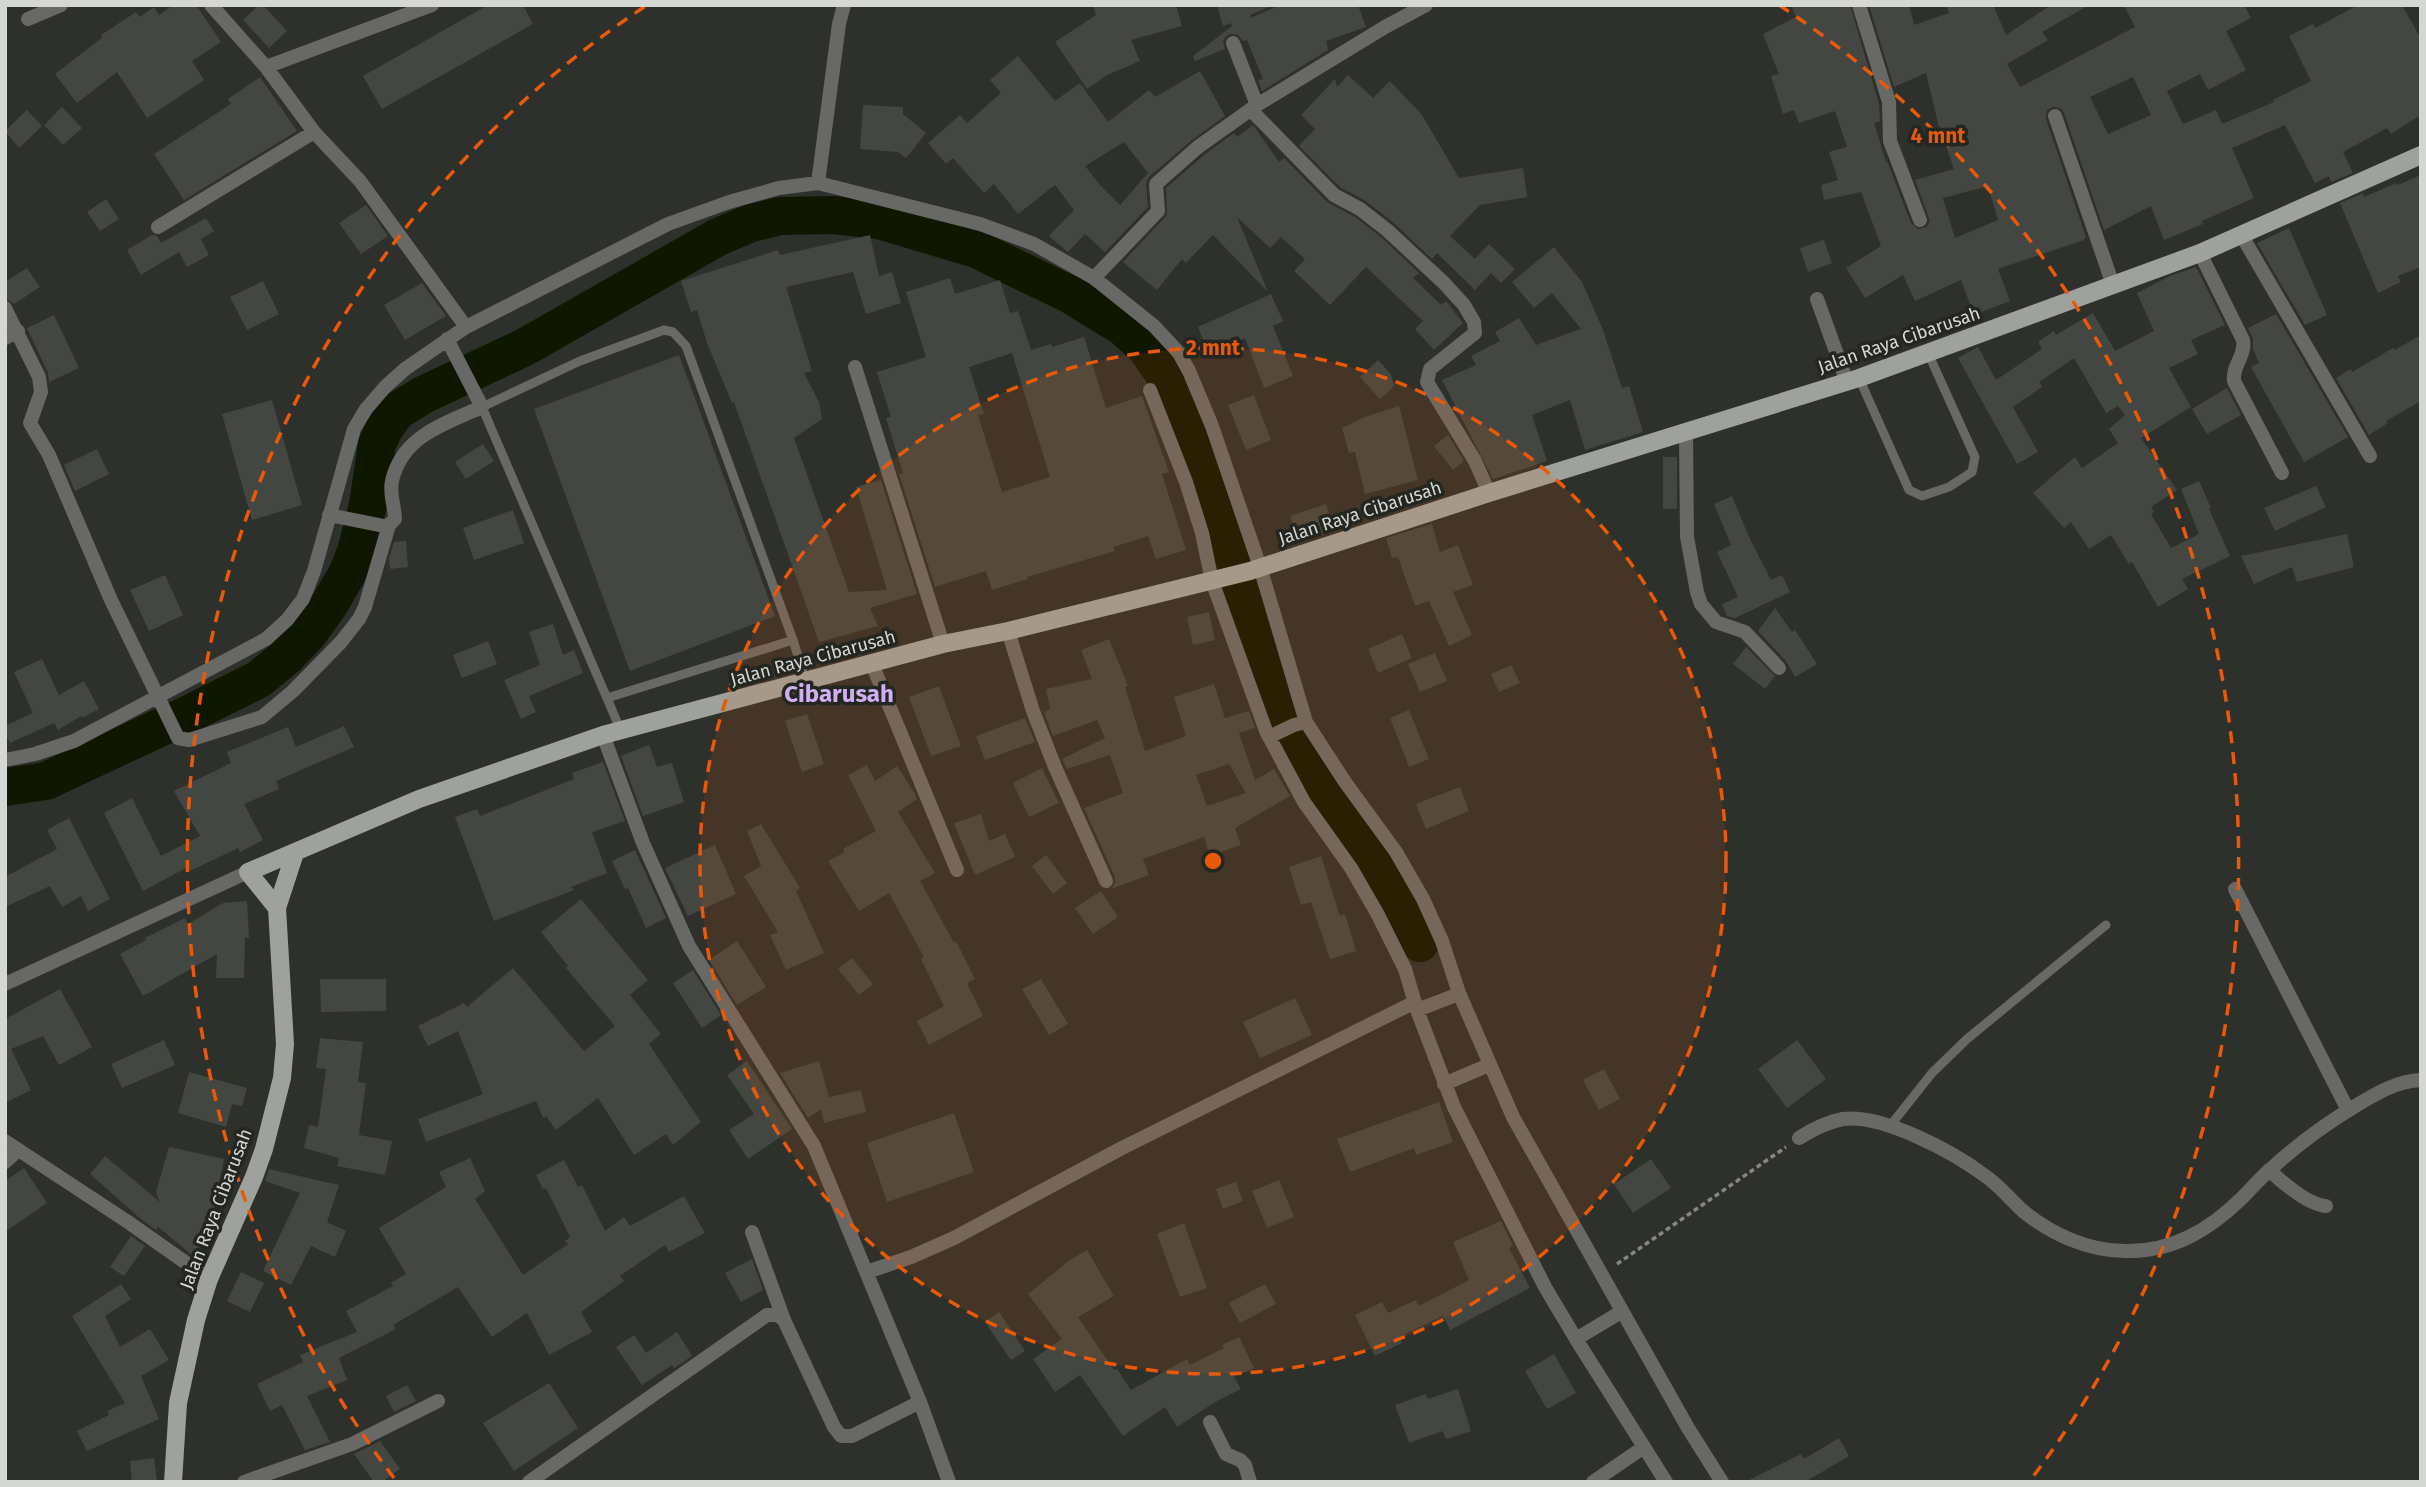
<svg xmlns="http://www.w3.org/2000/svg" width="2426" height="1487" viewBox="0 0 2426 1487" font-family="'Fira Sans',sans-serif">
	<rect width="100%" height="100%" fill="#2e302b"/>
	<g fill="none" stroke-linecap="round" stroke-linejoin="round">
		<path stroke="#0f1701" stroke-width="38" d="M5,787L46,781L187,715L259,679L286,657L308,634L329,605L347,574L356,552L368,505L377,444L384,429L397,411L423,395L525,347L718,237L751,223L780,216L834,215L879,220L976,249L1071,295L1123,327L1146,348L1177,393L1190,423L1210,500L1246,605L1275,710L1298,757L1380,869L1420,943"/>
	</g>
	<path fill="#444741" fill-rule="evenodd" d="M173,5H196L221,42L192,61L204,80L147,118L117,72L77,103L55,74L103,37L101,35L136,12L140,17L154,7L159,15Z
		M259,5H263L287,31L269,48L243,20Z
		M488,5H523L533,24L382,109L363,76Z
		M1093,5H1176L1182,26L1131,40L1140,61L1107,75L1087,89L1055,42L1096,15Z
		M1217,5H1273L1250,15L1251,18L1280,5H1358L1366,27L1326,41L1328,50L1262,91L1258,80L1263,79L1247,40L1243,41L1238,35L1230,34L1226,36L1223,42L1225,49L1195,61L1193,56L1232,26L1231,23L1223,26Z
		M1791,5H1850L1879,104L1880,121L1874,123L1886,162L1887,161L1911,223L1918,229L1927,227L1930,221L1915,180L1954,169L1938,123L1926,73L1894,87L1869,5H1909L1914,25L1949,13L1946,5H1993L2006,35L2051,5H2089L2042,32L2048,40L2007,64L2020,87L2135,27L2124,5H2244L2251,18L2226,31L2246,70L2208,90L2200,74L2167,91L2183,124L2216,110L2222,124L2274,102L2273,100L2311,81L2289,36L2313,24L2315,28L2358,5H2402L2421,39V115L2391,134L2387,128L2343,152L2353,173L2331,182L2329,176L2315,183L2285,125L2232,148L2254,198L2202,221L2203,224L2164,240L2151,206L2104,230L2064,113L2061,108L2053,107L2047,110L2046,119L2086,237L2084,240L1998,269L2010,301L1974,315L1961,280L1915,301L1903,275L1865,298L1846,268L1881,246L1861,192L1824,200L1821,185L1838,180L1829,152L1847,147L1835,111L1799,123L1794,110L1783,114L1771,76L1779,74L1763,34L1796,17ZM2133,77L2151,115L2108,134L2090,97ZM1988,186L1998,220L1955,238L1943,198Z
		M1018,56L1055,101L1080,83L1108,122L1149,90L1155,97L1200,71L1225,116L1192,140L1149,177L1146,184L1148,207L1105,252L1085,234L1068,252L1049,236L1074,210L1055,185L1018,214L994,184L984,193L953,158L946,164L928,143L960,115L967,123L1001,93L990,80ZM1124,142L1148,173L1120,205L1101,186L1085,166Z
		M1348,75L1373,98L1390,81L1422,115L1459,178L1523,168L1527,197L1480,205L1450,236L1475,259L1489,244L1515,269L1501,283L1491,273L1475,290L1437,253L1432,259L1394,223L1366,201L1340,187L1299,146L1315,129L1301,115L1335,79L1337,87Z
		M260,77L297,131L184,200L154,154L231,104L228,99Z
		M863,105L903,107V114L926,133L906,158L898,152L860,149Z
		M62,107L82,128L63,145L44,125Z
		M27,110L42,126L19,148L5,131Z
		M1253,125L1279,162L1284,158L1327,202L1355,217L1381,237L1419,273L1413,278L1441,305L1446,301L1463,323L1434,350L1415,329L1423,321L1366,267L1330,305L1294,271L1305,259L1281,237L1270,248L1237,217L1268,292L1213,235L1186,263L1182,259L1157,290L1123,262L1167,215L1166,188L1204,155L1234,133L1237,137Z
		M2421,175V267L2398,276L2401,282L2378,293L2340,203L2363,193L2364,197L2396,183L2398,185Z
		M106,199L119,219L100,231L87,212Z
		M366,205L388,236L361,254L339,223Z
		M206,218L214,231L201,239L209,255L187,267L179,252L141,275L127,250L152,235L157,236L161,243Z
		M2289,228L2327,315L2305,325L2257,243Z
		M870,235L879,276L892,272L901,303L866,314L853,272L786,287L812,371L804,373L819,402L822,419L794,438L849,592L887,590L856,487L881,480L917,594L870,608L878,626L819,642L734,402L732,403L707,343L697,310L691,312L681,281L778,250L780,255Z
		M1824,240L1832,263L1808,272L1800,248Z
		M1554,247L1582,282L1603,330L1622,388L1629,386L1643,432L1585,450L1570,400L1532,415L1547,461L1493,479L1442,380L1476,365L1471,356L1500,341L1495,332L1519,318L1536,345L1581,329L1552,293L1534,308L1512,282Z
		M2196,267L2225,325L2191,340L2198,354L2169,368L2191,407L2141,438L2177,490L2151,507L2154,512L2151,514L2171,548L2199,534L2181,489L2199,481L2211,508L2209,509L2230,556L2182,579L2188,589L2158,607L2132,562L2129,564L2111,535L2089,549L2071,522L2064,528L2033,493L2075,457L2082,468L2118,443L2109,429L2125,415L2118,406L2106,413L2074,358L2039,382L2042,387L2013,407L2038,452L2017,464L1958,358L1978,347L1996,380L2042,349L2038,342L2054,331L2056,335L2093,313L2115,351L2154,331L2137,293L2170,276Z
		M27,268L40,287L14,304L5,298V282Z
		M950,278L955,294L1000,280L1010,313L1018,311L1031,350L1051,344L1052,347L1084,337L1106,408L1142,396L1169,472L1162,474L1186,550L1156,559L1148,536L1113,547L1115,551L1027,577L1028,579L992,590L986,571L935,587L899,474L903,473L886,418L891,417L877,372L926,357L906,292ZM1012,353L1050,477L1002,492L978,415L984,414L969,367Z
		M263,281L279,314L247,330L230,297Z
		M422,283L446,316L405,340L384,305Z
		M1271,294L1283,321L1273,326L1293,376L1264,388L1245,338L1209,354L1198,327Z
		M2276,314L2348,437L2304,462L2251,367L2259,363L2253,349V339L2248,328Z
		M54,315L79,368L49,382L48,373L27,328Z
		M2421,335V401L2386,421L2388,423L2369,435L2336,378L2350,369L2352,372L2393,348L2395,350Z
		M679,355L775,616L630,671L534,409Z
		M1378,360L1391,374L1394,386L1380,399L1360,377Z
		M2227,388L2241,415L2207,434L2192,409Z
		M1254,395L1271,440L1246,450L1228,405Z
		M272,400L302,505L252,520L222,414Z
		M1399,406L1418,480L1365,494L1355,452L1349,453L1342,428L1365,417Z
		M1448,435L1464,461L1453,470L1434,446Z
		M483,444L494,461L466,479L455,462Z
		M97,449L109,474L75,491L64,465Z
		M1663,457H1677V509H1663Z
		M2316,486L2326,507L2275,531L2264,508Z
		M1732,496L1749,537L1771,580L1782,575L1790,592L1735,618L1727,616L1722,604L1738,597L1717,552L1731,545L1714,504Z
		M1326,504L1334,529L1299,541L1290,516Z
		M513,510L524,543L474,560L463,528Z
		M1432,524L1440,552L1458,545L1473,585L1453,592L1472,635L1449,646L1429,601L1415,606L1398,557L1392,558L1386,538Z
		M2347,534L2354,567L2297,582L2292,567L2254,584L2241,556Z
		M406,541L408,567L390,569L389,558L394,542Z
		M165,575L183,615L149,631L130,590Z
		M1775,608L1792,632L1795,630L1817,664L1795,677L1786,661L1758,631Z
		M1209,612L1215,640L1193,645L1187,617Z
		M553,624L563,655L574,650L583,673L529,696L536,712L521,719L504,680L540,665L529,632Z
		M1402,634L1412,658L1378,673L1368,649Z
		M1109,639L1128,686L1125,687L1145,751L1186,736L1174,697L1214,684L1225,718L1249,711L1255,728L1239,733L1255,780L1274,769L1290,796L1235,828L1241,845L1210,856L1204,837L1143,859L1149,875L1111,889L1115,883V877L1084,808L1123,793L1110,755L1067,769L1062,759L1105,738L1097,720L1053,736L1044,712L1050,709L1046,689L1092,679L1081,650ZM1229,764L1246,793L1207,806L1196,775Z
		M488,641L497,664L462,678L453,655Z
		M1746,647L1775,676L1765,689L1733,664Z
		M1435,653L1447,681L1420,692L1408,664Z
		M42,659L59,695L84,681L99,709L82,718L81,716L58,730L54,723L10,743L5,733V726L33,713L14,672Z
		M1511,665L1520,683L1499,692L1491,674Z
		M939,686L961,746L931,756L909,697Z
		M1409,710L1429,759L1409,767L1390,718Z
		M807,714L824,764L802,772L785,721Z
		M1025,718L1035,742L985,760L976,736Z
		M344,726L354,747L276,781L279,789L244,804L263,840L240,852L238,848L190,871L188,867L143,891L104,813L132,798L161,856L200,836L174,791L231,763L227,752L288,727L296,747Z
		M649,745L657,767L672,763L684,802L643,816L621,756Z
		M603,762L625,821L592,832L607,873L571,887L574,890L494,921L455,817L477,809L480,816L574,779L572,773Z
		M867,765L875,781L897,766L915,794L917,799L898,812L935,873L920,881L954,943L956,941L975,979L967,983L983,1016L929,1045L917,1021L944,1006L921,959L924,957L889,893L859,911L828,861L845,852L843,849L876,831L848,775Z
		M1042,768L1059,803L1029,817L1013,783Z
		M1460,787L1469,811L1426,829L1416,804Z
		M981,814L989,841L1005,834L1015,857L975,875L954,823Z
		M69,818L110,899L88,911L81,896L62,907L50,886L5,907V877L57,849L47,830Z
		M761,824L800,888L796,891L824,953L786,970L770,935L778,932L744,876L761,866L747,831Z
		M715,845L736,894L688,916L665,868Z
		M635,850L666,918L646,928L628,888L625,889L612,861Z
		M1046,855L1067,883L1053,894L1032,866Z
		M1321,856L1340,916L1345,914L1356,951L1330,959L1311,902L1301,905L1289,867Z
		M1101,891L1118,917L1093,934L1075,908Z
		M581,899L648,980L630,995L661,1034L649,1044L701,1122L673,1145L666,1134L634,1155L598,1098L556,1130L546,1116L543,1118L536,1101L426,1142L418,1119L483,1094L458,1031L428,1046L418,1026L464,1003L467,1007L513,968L584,1051L615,1026L566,968L568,966L541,932Z
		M247,901L249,938H245L244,978H216L217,954L143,996L120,954L146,940L145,938L185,918L188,924L223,903Z
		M737,941L766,987L737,1005L709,960Z
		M852,958L873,984L859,995L838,969Z
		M693,970L721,1015L702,1028L673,983Z
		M320,979H386V1011L321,1012Z
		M1041,979L1068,1024L1049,1035L1022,989Z
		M60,989L92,1047L59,1065L43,1036L11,1049L31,1090L5,1103V1019Z
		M1295,998L1312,1035L1260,1058L1243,1022Z
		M320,1038L363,1042L358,1082L366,1083L359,1135L392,1141L385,1175L337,1166L339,1158L304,1148L309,1125L318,1127L326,1069L316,1068Z
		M164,1040L175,1065L122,1088L111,1064Z
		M1797,1040L1826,1079L1787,1108L1758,1069Z
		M747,1061L792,1129L748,1159L729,1130L754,1114L727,1075Z
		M819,1061L829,1097L861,1090L866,1112L824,1123L821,1109L808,1118L780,1073Z
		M1604,1069L1620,1099L1599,1110L1583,1080Z
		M189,1072L247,1088L242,1106L232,1104L226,1127L178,1113Z
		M1439,1102L1453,1142L1416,1155L1414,1148L1350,1172L1337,1139Z
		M954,1113L974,1172L887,1202L867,1143Z
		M169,1147L224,1159L214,1211L199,1232L206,1238L192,1255L158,1227L156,1230L142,1220L90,1174L105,1156L160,1202L156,1192Z
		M470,1158L485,1191L475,1199L523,1275L568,1244L565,1241L570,1237L546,1188L543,1189L536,1175L564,1160L578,1187L582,1185L605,1231L624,1217L630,1226L684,1196L705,1233L669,1252L665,1245L620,1276L624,1281L581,1312L592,1332L549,1355L527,1313L492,1337L458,1287L393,1325L396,1329L339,1358L347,1380L307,1396L330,1442L305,1450L282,1405L270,1411L257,1384L303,1362L300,1355L357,1332L346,1311L393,1286L391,1283L406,1274L379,1228L446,1187L439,1172Z
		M1651,1159L1671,1188L1633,1213L1614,1184Z
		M24,1168L47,1203L5,1232V1181Z
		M269,1169L339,1185L327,1222L346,1231L335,1257L311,1246L291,1285L263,1271L300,1193L265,1181Z
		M1279,1180L1294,1217L1267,1228L1252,1191Z
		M1236,1182L1243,1201L1223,1209L1216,1189Z
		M1501,1221L1513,1246L1509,1248L1530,1288L1450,1330L1443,1316L1399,1337L1402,1343L1375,1356L1355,1315L1382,1302L1388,1313L1416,1300L1419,1306L1469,1280L1453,1242Z
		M1184,1223L1207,1288L1180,1297L1157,1234Z
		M131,1236L145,1246L124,1276L110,1267Z
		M1087,1250L1114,1296L1078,1317L1114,1370L1117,1369L1131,1390L1187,1359L1190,1365L1224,1348L1222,1345L1239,1337L1254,1368L1234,1377L1241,1389L1215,1402L1177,1427L1165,1407L1123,1436L1080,1375L1055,1392L1033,1359L1062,1339L1028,1294L1070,1260Z
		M752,1259L763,1290L741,1302L725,1273Z
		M241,1272L264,1283L250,1312L227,1301Z
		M121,1284L131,1299L105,1316L120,1347L150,1329L169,1360L141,1376L159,1419L87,1451L77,1431L109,1415L107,1411L125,1403L72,1316Z
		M1265,1284L1276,1304L1240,1323L1229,1303Z
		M999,1312L1025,1351L1011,1360L985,1322Z
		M677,1332L692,1356L674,1368L672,1365L642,1385L616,1347L634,1335L646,1353Z
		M1554,1354L1576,1393L1547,1409L1525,1371Z
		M549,1383L578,1428L514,1471L483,1423Z
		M407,1385L416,1401L394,1412L386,1396Z
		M1458,1389L1471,1431L1446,1439L1443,1431L1409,1443L1395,1405L1426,1394L1428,1399Z
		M1839,1438L1849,1456L1805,1482H1745L1801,1454L1804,1459Z
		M380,1441L400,1469L382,1482H374L354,1454Z
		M154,1458L157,1482H132L130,1461Z"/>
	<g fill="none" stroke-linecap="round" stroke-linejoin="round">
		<path stroke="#858782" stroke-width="3.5" stroke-dasharray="5 3.5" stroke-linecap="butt" d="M1617,1264L1786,1147"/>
		<path stroke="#686966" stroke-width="9" d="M1859,378L1909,490L1922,496L1949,487L1972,472L1975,457L1928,353
			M607,698L793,640
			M621,731L482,407L580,361L664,330L673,332L686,346L793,640L806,682
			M1890,1126L1932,1073L1967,1039L2106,925"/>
		<path stroke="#686966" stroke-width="14" d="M211,5L266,67L314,132L360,181L466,327
			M1859,5L1889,102L1890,141L1920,220
			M28,19L61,5
			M1233,43L1257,105
			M266,67L432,5
			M1251,110L1334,195L1360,209L1387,230L1444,283L1464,305L1474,322L1475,333L1430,369L1427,382L1475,461L1489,493
			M2055,116L2113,285
			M818,183L839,24L844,5
			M158,227L314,132
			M2242,236L2370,456
			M2200,253L2243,340C2246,356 2232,365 2234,381L2282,473
			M1094,278L1158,211L1156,184L1198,147L1257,105L1385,27L1426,5
			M1817,299L1847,382
			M5,308L39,377L41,392L30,423L49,455L111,600L178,738L189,740L262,717L293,691L341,642L359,619L365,607L389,525
			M5,338L18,331
			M855,367L943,644
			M1150,390L1186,482L1202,533L1212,581L1266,731L1304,802L1351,868L1377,913L1405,969L1417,1010L1454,1107L1545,1287L1576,1339L1621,1312
			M1686,433L1687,537L1697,592L1701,604L1716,622L1745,632L1779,668
			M329,515L384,526L389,525L395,519C395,507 389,494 392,481C402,436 444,424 482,407L447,339
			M1008,631L1033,711L1055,767L1106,881
			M872,664L957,870
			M603,735L643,843L689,946L814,1146L920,1402L949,1482
			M1269,737L1294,725L1306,722
			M5,760L35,754L74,741L266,639L287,620L303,599L314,571L354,429L366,409L385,387L405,369L466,327L668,224L729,202L779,188L818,183L980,224L1034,244L1094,278L1154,326L1179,353L1189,371L1212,426L1260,567L1306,722L1345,782L1396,852L1423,899L1442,941L1459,993L1513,1117L1688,1428L1722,1482
			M2235,889L2348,1110
			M1417,1010L1459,994
			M1444,1084L1489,1065
			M1799,1138C1813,1129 1827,1122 1843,1119C1883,1114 1953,1152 1984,1175C1999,1185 2010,1199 2023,1211C2051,1234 2088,1251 2125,1251C2173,1252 2209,1230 2242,1198C2252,1188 2261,1177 2272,1168C2298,1144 2327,1123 2357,1105C2377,1093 2397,1081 2421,1080
			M5,1141L128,1222L209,1279
			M5,1162L17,1151
			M2269,1170C2282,1182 2308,1205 2326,1206
			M752,1232L784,1320
			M867,1272L911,1257L954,1238L1122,1148L1415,1002
			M1576,1339L1666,1482
			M1210,1422L1226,1454L1240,1460L1245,1465L1250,1482
			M244,1482L352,1444L438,1401
			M529,1482L767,1315H778L784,1320L834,1427L841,1436H852L920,1402
			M1593,1482L1644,1447"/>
		<path stroke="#686966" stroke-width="14" d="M5,984L248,872"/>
		<path stroke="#9fa29c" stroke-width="18" d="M277,908L248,872L419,799L603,735L943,644L1008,631L1250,571L1489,493L1859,378L2200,253L2421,155
			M173,1482L178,1403L196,1320L209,1279L254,1177L264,1149L282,1078L285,1044L277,908L295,853"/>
	</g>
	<circle cx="1213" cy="861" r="513" fill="#e8590c" fill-opacity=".12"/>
	<g fill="none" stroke="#e8590c" stroke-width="3.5" stroke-dasharray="12 9">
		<circle cx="1213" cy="861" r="513"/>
		<path d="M394 1478A1026 1026 0 0 1 647 5M1779 5A1026 1026 0 0 1 2032 1478"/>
	</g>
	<g text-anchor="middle" stroke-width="7" stroke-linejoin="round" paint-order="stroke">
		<g font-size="18" fill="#d5d7d3" stroke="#242621">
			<text transform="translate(1899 340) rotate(-19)" y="6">Jalan Raya Cibarusah</text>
			<text transform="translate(1360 513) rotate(-18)" y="6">Jalan Raya Cibarusah</text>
			<text transform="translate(813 658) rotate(-15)" y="6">Jalan Raya Cibarusah</text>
			<text transform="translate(216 1209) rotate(-69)" y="6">Jalan Raya Cibarusah</text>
		</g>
		<g font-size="24" font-weight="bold" fill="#cfaef2" stroke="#242621">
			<text x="839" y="702">Cibarusah</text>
		</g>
	</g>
	<circle cx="1213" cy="861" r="10" fill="#e8590c" stroke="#242621" stroke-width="3.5"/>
	<g font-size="21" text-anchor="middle" font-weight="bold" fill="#e8590c" stroke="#242621" stroke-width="7" stroke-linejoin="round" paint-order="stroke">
		<text x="1938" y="143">4 mnt</text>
		<text x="1213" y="355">2 mnt</text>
	</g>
	<rect width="2426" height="1487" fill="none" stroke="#d5d7d3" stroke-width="14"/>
</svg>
